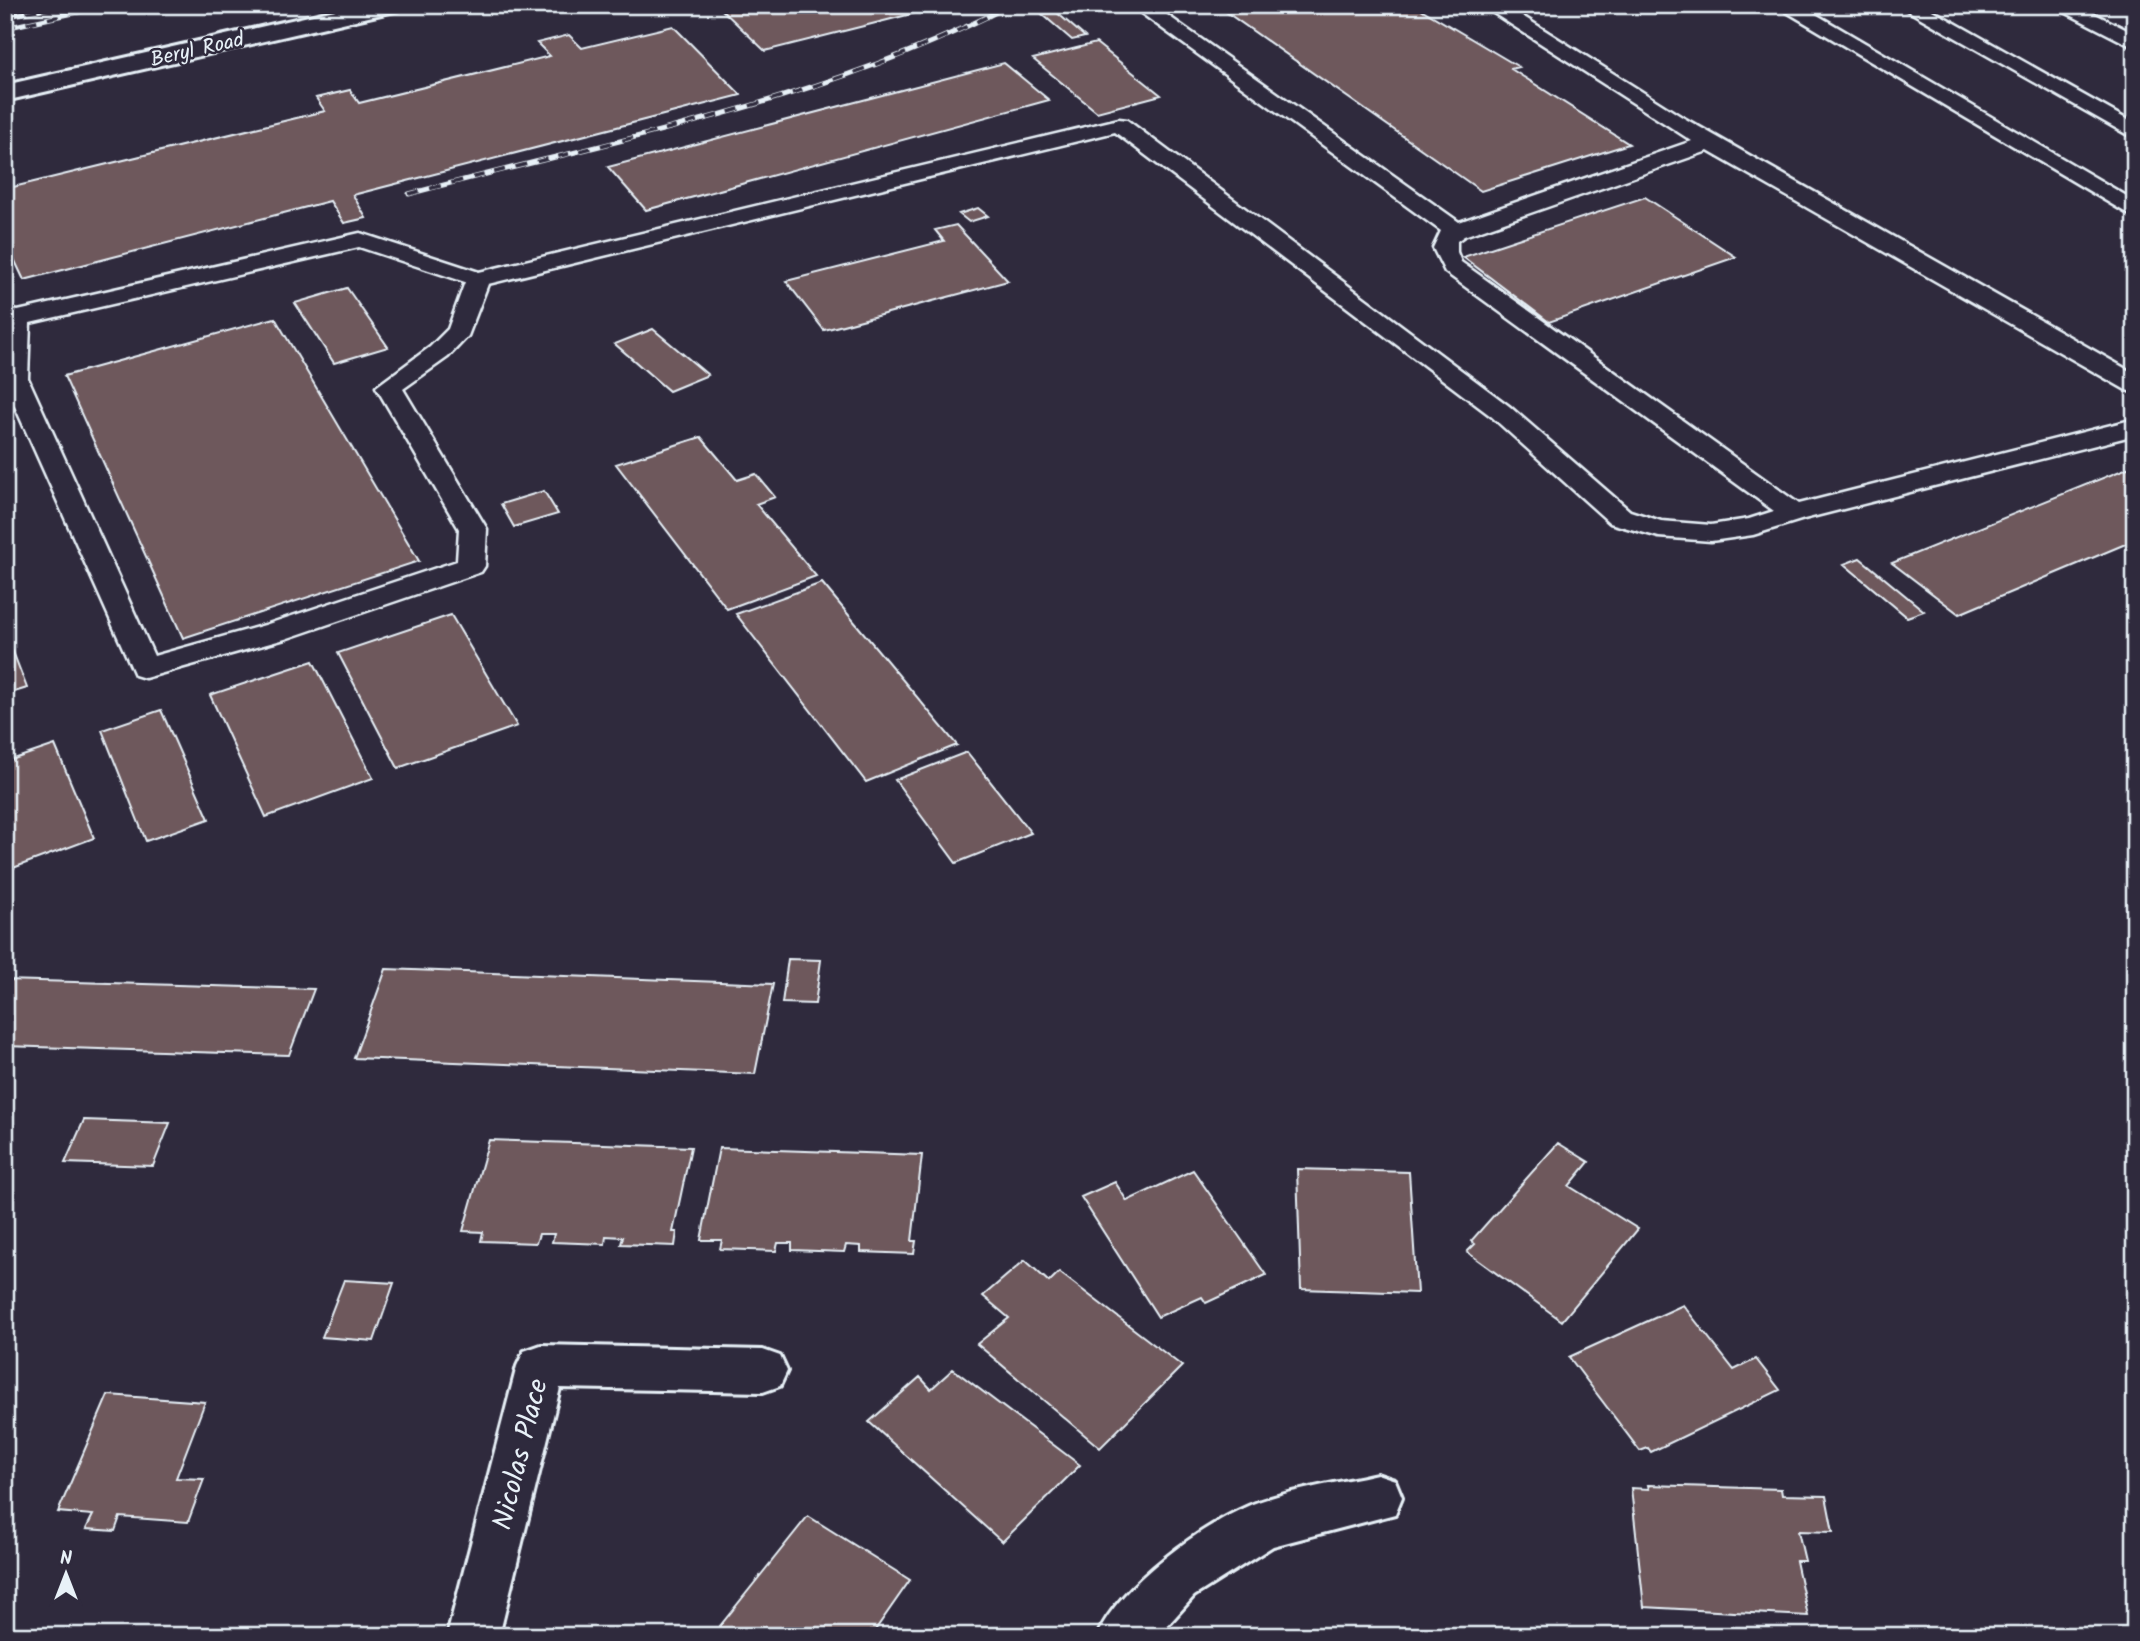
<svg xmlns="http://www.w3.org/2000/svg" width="2140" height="1641" viewBox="0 0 2140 1641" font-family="Kalam,sans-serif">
	<rect width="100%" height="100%" fill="#2f2a3d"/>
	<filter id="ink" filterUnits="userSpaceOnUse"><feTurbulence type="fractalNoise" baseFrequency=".0143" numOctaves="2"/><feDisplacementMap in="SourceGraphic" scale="14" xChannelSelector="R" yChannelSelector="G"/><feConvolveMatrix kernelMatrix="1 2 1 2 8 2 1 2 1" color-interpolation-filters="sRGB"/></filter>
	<g filter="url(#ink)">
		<path fill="#6e585c" stroke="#e8f1f8" stroke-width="2" d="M717,5H925L931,9L765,51Z
			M1216,5H1414L1519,67L1511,69L1629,144L1481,191Z
			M1055,11L1085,37L1072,40L1042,14Z
			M673,26L741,95L353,195L366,218L344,223L330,201L24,280L5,240V189L325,111L316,98L350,90L359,103L550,56L537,43L569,35L582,48Z
			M1096,43L1161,95L1097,112L1033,59Z
			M1004,63L1049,100L646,210L608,167Z
			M1645,197L1736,257L1549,322L1463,257Z
			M978,208L988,216L969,222L959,214Z
			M956,225L1008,281L824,330L786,281L944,241L935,230Z
			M347,288L388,347L334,363L295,303Z
			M275,318L419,561L183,638L64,376Z
			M653,329L708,375L669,391L615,344Z
			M701,437L737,480L756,474L775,497L756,504L816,576L727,609L616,464Z
			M2135,465V540L1959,614L1892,563Z
			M544,491L558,514L514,527L501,504Z
			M1860,558L1924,611L1907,617L1844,564Z
			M822,583L957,745L866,782L736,614Z
			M451,615L517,726L398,768L338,653Z
			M5,631L27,688L5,695Z
			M313,661L373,778L266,817L210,695Z
			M161,710L209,819L146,841L102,730Z
			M55,745L94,838L5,871V762Z
			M967,752L1031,833L956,863L895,780Z
			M788,959L821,960L815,1004L782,1003Z
			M386,969L773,984L755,1074L354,1058Z
			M5,980L314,989L289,1055L5,1046Z
			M84,1120L170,1123L153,1166L65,1163Z
			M489,1140L691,1147L673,1232H677L675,1246L621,1244L623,1237L606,1236L605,1244L552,1242L554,1234H539L536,1243L481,1241L483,1232L463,1231Z
			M1558,1143L1589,1162L1569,1186L1638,1229L1562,1321L1467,1252L1475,1244L1471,1241Z
			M719,1148L922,1155L912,1241H916L914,1254L861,1252V1246L846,1245L844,1252L792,1250V1243H778L776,1251L720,1249L722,1240H701Z
			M1297,1169L1409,1172L1417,1293L1301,1289Z
			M1193,1170L1266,1275L1206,1303L1202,1297L1158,1317L1081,1197L1115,1182L1127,1201Z
			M1025,1260L1049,1282L1059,1272L1182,1366L1100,1448L977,1344L1009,1318L983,1296Z
			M344,1280L394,1283L374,1341L322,1337Z
			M1683,1305L1734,1370L1756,1359L1780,1390L1651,1452L1648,1448L1640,1451L1569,1357Z
			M953,1369L1080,1465L1002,1542L869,1422L920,1377L931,1389Z
			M108,1395L205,1402L176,1478L204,1479L188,1522L120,1517L115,1531L86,1529L93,1515L58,1512Z
			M1648,1485L1781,1489L1782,1495L1826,1496L1833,1532L1798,1531L1805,1561H1796L1808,1616L1644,1607L1631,1488L1649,1489Z
			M808,1516L910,1580L871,1636H712Z"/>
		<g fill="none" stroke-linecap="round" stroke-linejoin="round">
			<defs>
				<path id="service" d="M1130,5H1153L1459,222L1692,141L1481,5H1505L1682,117L2135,374V393L2126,390L1708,151L1464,236L1457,241V252L1461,262L1799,504L2135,419V435L1804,519L1753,535L1711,541L1659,537L1610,523L1491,416L1115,132L488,284L468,336L448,357L403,389L487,529L485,566L481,572L285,639L145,678L135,675L5,384V309L18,311L360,233L479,272L1119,119L1127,120L1509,406L1630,511L1661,521L1711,525L1749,519L1774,511L1445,272L1433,248L1441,231ZM359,247L465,282L448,329L430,347L376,387L459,529L457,561L265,625L154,656L28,378L30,323Z
					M1775,5H1800L2135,201V218Z
					M1898,5H1923L2135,124V139Z
					M2051,5H2077L2135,34V48Z"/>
				<path id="minor" d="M541,1345L763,1350L780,1356L787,1371L780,1386L763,1392L560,1388L499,1636H447L517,1366L524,1351Z
					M1377,1474L1395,1480L1402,1497L1395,1514L1273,1546L1194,1596L1158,1636H1097C1119,1585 1206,1521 1258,1502C1295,1489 1338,1483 1377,1474Z"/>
				<path id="tertiary" d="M357,5H402L399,10L390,12L5,101V85Z"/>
			</defs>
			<use href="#service" stroke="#e8f1f8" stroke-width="5"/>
			<use href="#minor" stroke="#e8f1f8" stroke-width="6"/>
			<use href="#tertiary" stroke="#e8f1f8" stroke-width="6"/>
			<use href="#service" fill="#2f2a3d" fill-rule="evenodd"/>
			<use href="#minor" fill="#2f2a3d" fill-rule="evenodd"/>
			<use href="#tertiary" fill="#2f2a3d" fill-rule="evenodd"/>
			<defs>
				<path id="rail" d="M5,17L60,5
					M5,28L110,5
					M409,194C608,141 828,101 1010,5"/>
			</defs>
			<use href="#rail" stroke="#e8f1f8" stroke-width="5"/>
			<use href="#rail" stroke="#2f2a3d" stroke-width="3.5" stroke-dasharray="11" stroke-linecap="butt"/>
		</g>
	</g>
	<g text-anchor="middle" stroke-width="5" stroke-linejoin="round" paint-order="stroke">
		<g font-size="21" fill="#e8f1f8" stroke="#2f2a3d">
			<text transform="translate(197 49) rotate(-13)" y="7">Beryl Road</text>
		</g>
		<g font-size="28" fill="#e8f1f8" stroke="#2f2a3d">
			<text transform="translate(519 1454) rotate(-76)" y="10">Nicolas Place</text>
		</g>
	</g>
	<rect width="2140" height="1641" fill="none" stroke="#2f2a3d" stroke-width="28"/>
	<rect x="14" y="14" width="2112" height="1613" fill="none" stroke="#e8f1f8" stroke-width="2.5" filter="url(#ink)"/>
	<g transform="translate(66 1574)" stroke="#2f2a3d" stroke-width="5" paint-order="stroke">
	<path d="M0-5L12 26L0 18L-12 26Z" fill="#e8f1f8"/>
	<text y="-10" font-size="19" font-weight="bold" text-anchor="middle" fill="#e8f1f8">N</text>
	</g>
</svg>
